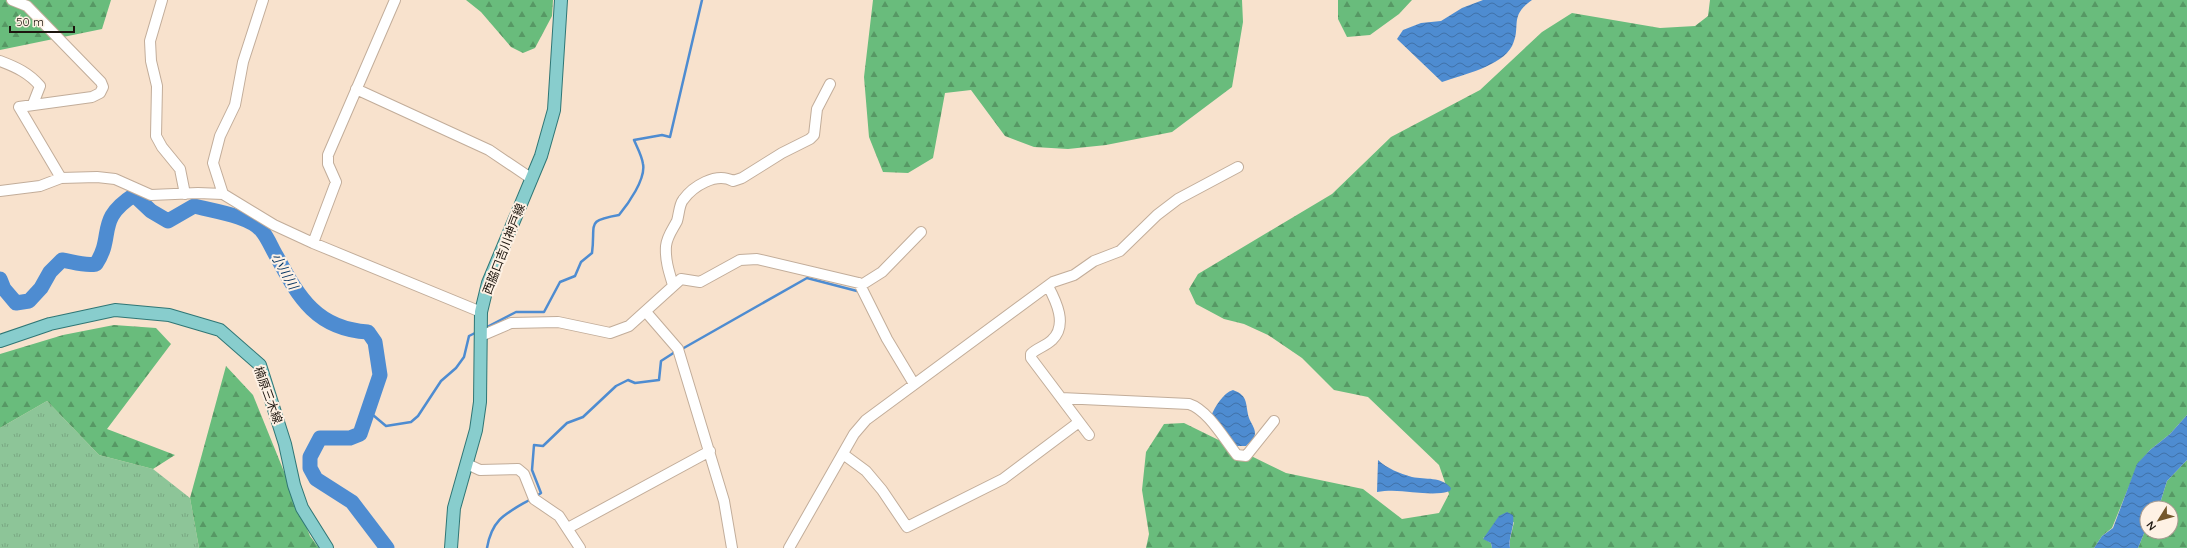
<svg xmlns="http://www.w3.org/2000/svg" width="2187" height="548" viewBox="0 0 2187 548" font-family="Quicksand,'Noto Sans JP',sans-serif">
	<defs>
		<pattern id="grass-tufts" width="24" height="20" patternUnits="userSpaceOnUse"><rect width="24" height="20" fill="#8dc598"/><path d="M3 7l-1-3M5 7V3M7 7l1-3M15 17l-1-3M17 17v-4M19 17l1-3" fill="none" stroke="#79a882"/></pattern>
		<pattern id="forest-firs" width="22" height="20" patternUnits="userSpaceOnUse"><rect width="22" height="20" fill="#69bc7c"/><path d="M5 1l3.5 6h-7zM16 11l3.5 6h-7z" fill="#569864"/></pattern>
		<pattern id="water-waves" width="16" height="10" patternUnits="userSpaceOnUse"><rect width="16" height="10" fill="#4e8cd1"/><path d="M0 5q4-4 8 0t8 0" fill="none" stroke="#4071a8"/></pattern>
	</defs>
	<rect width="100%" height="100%" fill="#f8e2cd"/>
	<path fill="url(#grass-tufts)" d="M47,401L99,455L153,469L190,498L199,548H0V428Z"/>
	<path fill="url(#forest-firs)" d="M0,0H111L102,29L0,50Z
		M466,0H553L552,16L535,48L523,53L511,47L481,12Z
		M873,0H1242L1243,22L1232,87L1172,132L1106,145L1068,149L1034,147L1005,136L971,90L945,93L933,158L908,173L883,172L869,137L864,77Z
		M1338,0H1412L1399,14L1370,35L1347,37L1338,19Z
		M1710,0H2187V415L2170,434L2150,450L2138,464L2112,528L2102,536L2094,548H1510V539L1514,522L1483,538L1491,543L1492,548H1146L1149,534L1142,490L1146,452L1164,424L1184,423L1286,473L1363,489L1402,519L1439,513L1449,494L1439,465L1368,397L1334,390L1302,358L1268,335L1244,324L1224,319L1196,304L1189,289L1198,274L1332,194L1391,137L1480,90L1542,32L1572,13L1660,28L1695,26L1708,16Z
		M114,325L156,328L171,344L107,429L175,455L153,469L99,455L47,401L0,428V354L63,335Z
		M226,366L253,395L310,536L319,548H199L190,498Z
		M2187,460V548H2138L2147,526V532H2171V508H2157L2161,500L2167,481Z"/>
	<path fill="url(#water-waves)" d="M1483,0H1532C1508,17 1522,26 1512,46C1502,66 1462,75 1442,82L1397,39L1403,30L1421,23L1441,21L1462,8Z
		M1233,390C1249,396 1245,404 1249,418C1251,423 1255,428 1255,433C1255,439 1250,442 1246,446H1237L1232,442L1211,416C1215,407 1223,393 1233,390Z
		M2187,415V460L2167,481L2161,500L2157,508H2147V526L2138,548H2094L2102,536L2113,528L2137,464L2150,450L2170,434Z
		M1378,460C1388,469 1399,473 1412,477C1426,480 1441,476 1451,488L1450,491C1428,498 1402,487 1377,492Z
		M1507,512L1513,515C1515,527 1508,537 1510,548H1492L1491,543L1483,539L1499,516Z"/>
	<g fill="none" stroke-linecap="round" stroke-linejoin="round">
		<path stroke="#4e8cd1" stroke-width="2.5" d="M485,328L516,312H544L560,282L575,276L581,262L592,253C596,223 585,221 619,215C628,204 646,179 643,164C642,156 637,147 634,140L662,135L670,137L702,0
			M682,349L807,278L857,291
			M367,410L386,426L411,422L418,416L441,381L456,368L464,357L469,336L477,332
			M535,497L541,493L532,470L534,445L543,446L567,423L583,417L616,386L628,380L635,383L659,380L661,361L675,352
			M487,548C492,518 507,513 531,499"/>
		<path stroke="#4e8cd1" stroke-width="15" d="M0,279L4,289L16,303L29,301L41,288L50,272L62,260C74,262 84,266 96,264C115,235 95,220 134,195L151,211L168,221L194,206C213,211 250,216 262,231C268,238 272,249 277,257C299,298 317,329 368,332L375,342L380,375L360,434L350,438H320L310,457V468L316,479L352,502L387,548"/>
		<defs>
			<path id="minor" d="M12,0L27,6L101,82L103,87L100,93L92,97L19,107L61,178
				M162,0L150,41L151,61L157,86L156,136L162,147L180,169L185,194
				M0,61C16,67 29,73 40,86L33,104
				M356,89L489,150L532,179
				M0,191L40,186L61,178L97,177L115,179L151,195L198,193L223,194L274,225L313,243L481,312
				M223,194L213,163L220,136L235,105L243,62L263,0
				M313,243L336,182L328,164V155L395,0
				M859,283L887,339L914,384
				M673,285C669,272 665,260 666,246C667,236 673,229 677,221C679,215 679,205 683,200C693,186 716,172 733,181L742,178L782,153L810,139L814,135L817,109L830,84
				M1048,286C1056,301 1068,325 1052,340C1046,346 1037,348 1031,354V358L1089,435
				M646,312L678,349L724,501L732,548
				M481,336L511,323L558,322L610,333L629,326L681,279L700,282L740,260L757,259L863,284L882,272L921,232
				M1061,398L1189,404C1208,410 1224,439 1237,455L1246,456L1274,421
				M843,454L866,471L882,490L907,527L1003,479L1079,422
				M467,464L480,470L518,469L524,474L534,499L559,516L580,548
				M568,528L710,451
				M789,548L854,434L866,420L1053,282L1074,275L1094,261L1120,251L1157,215L1178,199L1238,167"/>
			<path id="major" d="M0,341L50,324L115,310L169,315L220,330L260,365L285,444L294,485L302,508L327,548
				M451,548L454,508L476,430L480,402L481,312L488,283L541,156L554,110L561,0"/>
		</defs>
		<use href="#minor" stroke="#c2ad9a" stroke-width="12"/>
		<use href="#major" stroke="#2f7675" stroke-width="14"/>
		<use href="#minor" stroke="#fff" stroke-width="10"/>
		<use href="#major" stroke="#88cdcd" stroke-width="12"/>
	</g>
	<g text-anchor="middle" stroke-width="4" stroke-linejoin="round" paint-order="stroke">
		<g font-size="12" fill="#1c150e" stroke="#fef1e4">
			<text transform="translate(504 249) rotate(-69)" y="4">西脇口吉川神戸線</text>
			<text transform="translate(268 395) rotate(70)" y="4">楠原三木線</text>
		</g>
		<g font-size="13" font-style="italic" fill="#063461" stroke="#fef1e4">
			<text transform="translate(285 271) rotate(60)" y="5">小川川</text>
		</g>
	</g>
	<g transform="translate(2159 520) rotate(233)"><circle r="19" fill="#fef1e4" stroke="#a4998e"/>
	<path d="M0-3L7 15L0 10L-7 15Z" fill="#75572b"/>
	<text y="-6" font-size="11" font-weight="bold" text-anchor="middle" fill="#1c150e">N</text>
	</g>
	<path d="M10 26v6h64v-6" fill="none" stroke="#1c150e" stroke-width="2"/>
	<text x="16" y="26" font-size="12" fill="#1c150e" stroke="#fef1e4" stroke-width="3" paint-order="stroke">50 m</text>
</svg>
